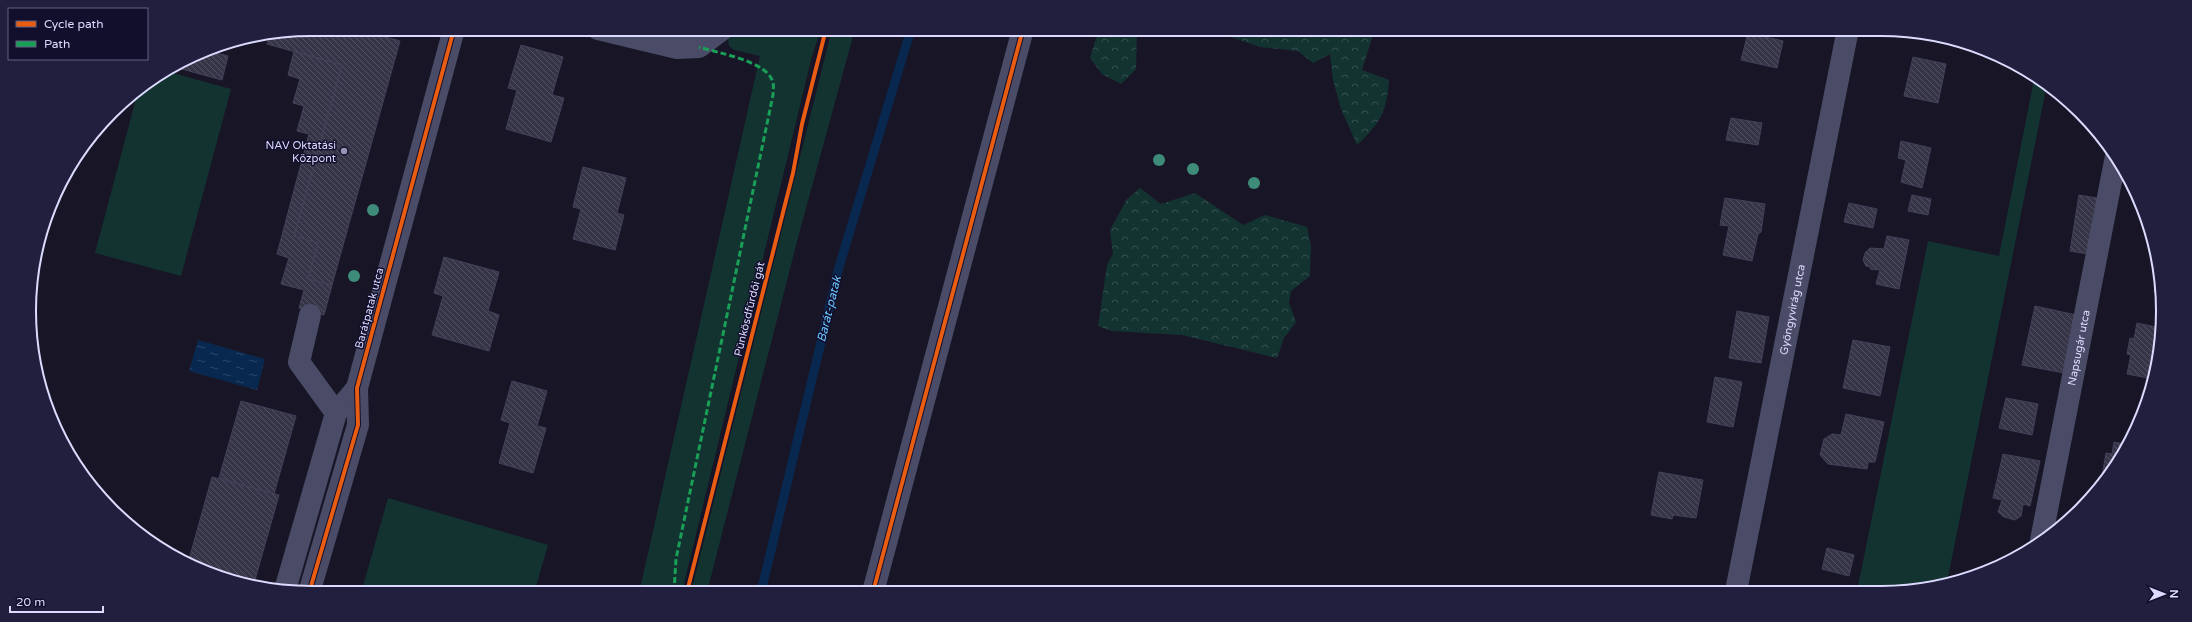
<svg xmlns="http://www.w3.org/2000/svg" width="2192" height="622" viewBox="0 0 2192 622" font-family="'Varela Round',sans-serif">
	<defs>
		<pattern id="forest-crowns" width="20" height="18" patternUnits="userSpaceOnUse"><rect width="20" height="18" fill="#133331"/><path d="M2 6a3 3 0 1 1 6 0M12 15a3 3 0 1 1 6 0" fill="none" stroke="#355050"/></pattern>
		<pattern id="water-ripples" width="26" height="14" patternUnits="userSpaceOnUse"><rect width="26" height="14" fill="#09284f"/><path d="M2 4q2-2 4 0t4 0M15 11q2-2 4 0t4 0" fill="none" stroke="#2c4769"/></pattern>
		<pattern id="building-back-hatch" width="6" height="6" patternUnits="userSpaceOnUse"><rect width="6" height="6" fill="#363447"/><path d="M-1 5l2 2M0 0l6 6M5-1l2 2" fill="none" stroke="#525163"/></pattern>
	</defs>
	<rect width="100%" height="100%" fill="#181626"/>
	<path fill="#133331" d="M732,29H821L812,56L682,592L639,593L760,56L734,50L729,46L728,38Z
		M832,29H855L800,230L707,592H691Z
		M169,72L231,89L181,276L95,253L138,91Z
		M2035,75L2047,84L1947,582L1918,591H1857L1928,241L1999,256Z
		M388,498L548,545L534,593H361Z"/>
	<path fill="url(#forest-crowns)" d="M1099,29H1137L1136,69L1121,84L1102,74L1090,58Z
		M1189,29H1371L1372,38L1362,70L1389,80C1387,111 1380,124 1357,145L1341,109L1333,80L1330,54L1313,63L1298,51L1260,47L1211,30Z
		M1140,188L1161,204L1195,193L1243,225L1265,215L1307,227L1311,246L1310,276L1291,291L1289,303L1296,322L1284,338L1277,358L1182,335L1112,331L1098,326L1107,265L1113,254L1110,230L1127,199Z"/>
	<path fill="url(#water-ripples)" d="M198,340L265,359L257,390L189,371Z"/>
	<g fill="none" stroke-linecap="round" stroke-linejoin="round">
		<path stroke="#09284f" stroke-width="9" d="M761,592L839,267L911,29"/>
	</g>
	<path fill="url(#building-back-hatch)" stroke="#434159" d="M311,29H358L400,41L332,285L308,279L318,243L294,236L342,65L267,44L271,33Z
		M1748,33L1783,41L1777,68L1741,60Z
		M521,45L563,57L552,95L564,98L551,142L506,129L517,90L508,88Z
		M205,50L228,56L222,80L178,68L179,66Z
		M294,51L342,65L294,236L318,243L308,279L332,285L324,315L299,308L304,290L281,284L289,258L277,254L309,134L297,131L304,106L293,103L300,79L288,75Z
		M1913,57L1946,64L1938,103L1904,96Z
		M1731,118L1762,123L1758,145L1726,140Z
		M1901,141L1931,148L1922,188L1901,182L1906,160L1898,158Z
		M583,167L626,178L617,213L624,215L615,250L573,239L581,209L573,207Z
		M1912,195L1931,199L1928,215L1908,211Z
		M2079,195L2097,198L2088,254L2070,251Z
		M1725,198L1765,204L1761,232L1758,234L1752,261L1723,255L1729,226L1720,225Z
		M1849,203L1877,209L1873,228L1844,222Z
		M1887,236L1909,240L1899,289L1876,284L1880,270L1870,269L1871,267L1866,266L1863,260L1865,253L1870,248L1884,249Z
		M444,257L499,272L488,311L499,315L489,351L432,335L443,296L434,293Z
		M2159,268L2161,294L2154,292Z
		M2035,306L2076,315L2064,373L2022,365Z
		M1737,311L1769,317L1761,363L1729,358Z
		M2137,323L2161,328L2158,366L2153,379L2127,374L2131,355L2127,354L2130,338L2134,339Z
		M1853,340L1890,347L1880,396L1843,388Z
		M1715,377L1742,382L1733,427L1707,422Z
		M512,381L547,391L537,426L546,428L533,473L499,463L510,423L501,420Z
		M2006,398L2038,404L2032,435L1999,428Z
		M241,401L296,416L274,494L219,478Z
		M1846,414L1884,422L1875,462H1868L1867,469L1828,464L1820,455L1824,439L1832,434L1841,435Z
		M2114,442L2128,445L2125,452L2101,482L2106,453L2112,454Z
		M2003,454L2040,461L2030,506L2023,504L2021,516L2015,520L2004,517L1998,512L2002,500L1993,498Z
		M1659,472L1703,480L1696,518L1673,515L1672,519L1651,515Z
		M212,477L279,495L253,587L203,572L188,563Z
		M1827,548L1854,555L1849,576L1822,569Z"/>
	<g fill="none" stroke-linecap="round" stroke-linejoin="round">
		<g stroke="#4a4c67" stroke-width="22">
			<path d="M598,29L677,48L699,47L723,29"/>
			<path d="M310,315L299,362L336,413"/>
			<path id="s1" d="M2041,540L2116,156"/>
			<path d="M285,590L336,413L357,388"/>
			<path id="s2" d="M1736,591L1848,29"/>
			<path d="M873,592L1023,29"/>
			<path d="M309,593L358,425L357,388L454,29"/>
		</g>
		<path stroke="#1a9f57" stroke-width="3" stroke-dasharray="6 3" stroke-linecap="butt" d="M674,592L676,559L773,95C773,91 774,86 773,83C769,61 717,53 699,47"/>
		<defs>
			<path id="cycleway" d="M687,592L793,173L802,124L826,29
				M873,592L1023,29
				M309,593L358,425L357,388L454,29"/>
		</defs>
		<use href="#cycleway" stroke="#120f2d" stroke-width="6"/>
		<use href="#cycleway" stroke="#e95d12" stroke-width="4"/>
	</g>
	<g fill="#3d8b78">
		<circle cx="1159" cy="160" r="6"/>
		<circle cx="1193" cy="169" r="6"/>
		<circle cx="1254" cy="183" r="6"/>
		<circle cx="373" cy="210" r="6"/>
		<circle cx="354" cy="276" r="6"/>
	</g>
	<circle fill="#9796b3" stroke="#120f2d" stroke-width="1.5" cx="344" cy="151" r="4"/>
	<g text-anchor="middle" stroke-width="3" stroke-linejoin="round" paint-order="stroke">
		<g font-size="11" fill="#dcdbff" stroke="#120f2d" text-anchor="end">
			<text x="336" y="149">NAV Oktatási<tspan x="336" dy="13">Központ</tspan></text>
		</g>
		<g font-size="11" fill="#dcdbff" stroke="#120f2d">
			<text transform="translate(369 308) rotate(-75)" y="4">Barátpatak utca</text>
			<text transform="translate(749 309) rotate(-76)" y="4">Pünkösdfürdői gát</text>
			<text dy="4" stroke="none"><textPath href="#s2" startOffset="287">Gyöngyvirág utca</textPath></text>
			<text dy="4" stroke="none"><textPath href="#s1" startOffset="196">Napsugár utca</textPath></text>
		</g>
		<g font-size="12" font-style="italic" fill="#69c6ff" stroke="#120f2d">
			<text transform="translate(829 309) rotate(-76)" y="4">Barát-patak</text>
		</g>
	</g>
	<path d="M0 0H2192V622H0ZM311 36H1881A275 275 0 0 1 2156 311V311A275 275 0 0 1 1881 586H311A275 275 0 0 1 36 311V311A275 275 0 0 1 311 36Z" fill="#221f3e" fill-rule="evenodd"/>
	<path fill="none" stroke="#dcdbff" stroke-width="2" d="M311 36H1881A275 275 0 0 1 2156 311V311A275 275 0 0 1 1881 586H311A275 275 0 0 1 36 311V311A275 275 0 0 1 311 36Z"/>
	<rect x="8" y="8" width="140" height="52" fill="#120f2d" stroke="#636181"/>
	<rect x="16" y="21" width="20" height="6" fill="#e95d12" stroke="#636181"/>
	<text x="44" y="28" font-size="12" fill="#dcdbff">Cycle path</text>
	<rect x="16" y="41" width="20" height="6" fill="#1a9f57" stroke="#636181"/>
	<text x="44" y="48" font-size="12" fill="#dcdbff">Path</text>
	<g transform="translate(2164 594) rotate(90)" stroke="#120f2d" stroke-width="3" paint-order="stroke">
	<path d="M0-3L7 15L0 10L-7 15Z" fill="#dcdbff"/>
	<text y="-6" font-size="11" font-weight="bold" text-anchor="middle" fill="#dcdbff">N</text>
	</g>
	<path d="M10 606v6h93v-6" fill="none" stroke="#dcdbff" stroke-width="2"/>
	<text x="16" y="606" font-size="12" fill="#dcdbff" stroke="#120f2d" stroke-width="3" paint-order="stroke">20 m</text>
</svg>
